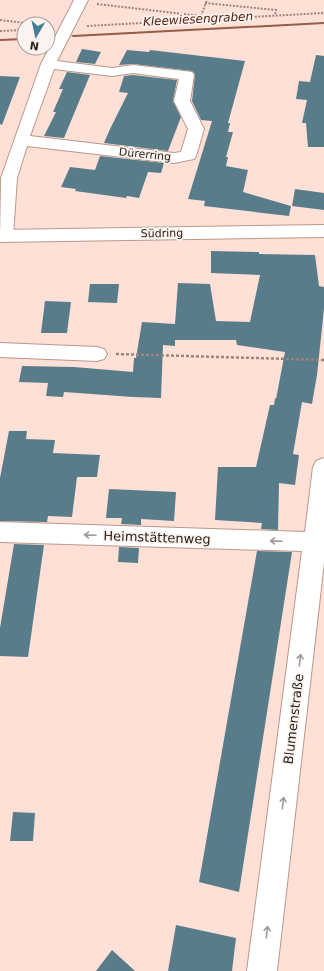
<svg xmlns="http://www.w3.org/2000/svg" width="324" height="971" viewBox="0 0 324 971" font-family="'DejaVu Sans',sans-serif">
	<rect width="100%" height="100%" fill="#ffe0d6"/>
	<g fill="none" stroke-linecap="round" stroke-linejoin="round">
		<path fill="#955c47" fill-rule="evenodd" d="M324,22V24L73,37L71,36L73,35Z
			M24,38V40L0,41V39Z"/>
	</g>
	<path fill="#587c8a" d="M82,49L101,52L95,64L76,62Z
		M127,50L149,52L150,50L245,61L228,123H230L228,132H233L226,157H228L226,166L248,170L243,192L291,206L289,216L204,206L205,201L188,199L212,121L201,120L192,101L195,74L192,71L133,64L119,65Z
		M316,55L324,56V147H308L306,123H302L307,100L296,99L299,81L310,82Z
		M67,72L90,75L64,138L44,136L56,112H53L63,89H59Z
		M133,75L177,80L173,101L181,117L168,151L104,143L110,129L128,93L119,92L124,76Z
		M0,76L20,77L2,125L0,124Z
		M100,156L164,163L161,173L148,172L139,198L127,196L126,198L75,191L76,189L61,187L70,167L95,170Z
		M295,189L324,193V210L292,206Z
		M211,251L259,252V254L315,255L319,286L324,287V309L317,375L312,404L302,402L293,454L299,455L295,485L279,483L278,530L261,529L262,523L215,520L218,467H256L270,405H274L275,398L276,399L285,352L237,345L236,340H175V346L163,345L161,398L133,397L64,392L63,397L46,396L48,383L19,382L22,366L74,367L133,372L134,358H136L142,322L175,324L178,283L210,284L216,321L250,322L260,275L211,273Z
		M90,284H119L117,303L88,302Z
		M45,301L71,302L67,333H41Z
		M9,431H27L26,439L55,440L53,453L100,455L97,477H77L72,517L48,516L47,522L0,521V478Z
		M109,489L176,492L174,521L141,519V525L121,524L122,518H106Z
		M14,544L44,545L28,657L0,656V628Z
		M119,547L139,548L138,563L118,562Z
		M257,551L292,552L239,892L199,882Z
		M13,812L35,813L33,841H10Z
		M176,925L236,938L232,971H168Z
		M112,950L135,971H96Z"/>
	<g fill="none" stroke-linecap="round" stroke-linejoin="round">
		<defs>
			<path id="minor" d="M74,0H88L57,61L112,68L133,65L192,72L194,75L190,101L204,129L196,156L194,159L174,163L27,146L17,178L13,236L10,240L4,242L0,241L1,178L41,64ZM54,69L112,76L133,73L179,79L174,101L188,129L181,152L174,153L30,136Z
				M0,343L97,347L104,349L107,354L104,359L97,361L0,357Z
				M324,458V562L277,971H247L302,551L0,542V522L305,532L313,467L316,461Z"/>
			<path id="tertiary" d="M324,225V237L0,242V230Z"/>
		</defs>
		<use href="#minor" stroke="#ba978b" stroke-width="2"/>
		<use href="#tertiary" stroke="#ba978b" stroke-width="2"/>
		<path stroke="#9a847c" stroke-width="2" stroke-dasharray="2 1.5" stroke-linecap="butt" d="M205,3L276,10L275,15
			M97,4L201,16
			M201,16L207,0
			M0,20L34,24
			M87,26L324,13
			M0,31L24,30"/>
		<path stroke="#9a847c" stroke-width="2.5" stroke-dasharray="3 2" stroke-linecap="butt" d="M116,354L324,360"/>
		<use href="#minor" fill="#fff" fill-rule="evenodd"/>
		<use href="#tertiary" fill="#fff" fill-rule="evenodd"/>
	</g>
	<defs><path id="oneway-shaft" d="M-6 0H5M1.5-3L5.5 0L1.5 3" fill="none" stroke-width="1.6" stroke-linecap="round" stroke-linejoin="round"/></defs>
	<g stroke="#a09b98">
		<use href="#oneway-shaft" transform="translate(90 535) rotate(-178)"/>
		<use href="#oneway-shaft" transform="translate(276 541) rotate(-178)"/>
		<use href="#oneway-shaft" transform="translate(300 660) rotate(-83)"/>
		<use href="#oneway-shaft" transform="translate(283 803) rotate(-83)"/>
		<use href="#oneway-shaft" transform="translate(267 932) rotate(-83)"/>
	</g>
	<g text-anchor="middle" stroke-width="3.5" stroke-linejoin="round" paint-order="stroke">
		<g font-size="11" fill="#2d201b" stroke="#fbf3f0">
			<text transform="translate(145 154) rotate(6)" y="4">Dürerring</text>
			<text transform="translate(162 233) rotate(-1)" y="4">Südring</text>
		</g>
		<g font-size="12" font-style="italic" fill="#542210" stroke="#fbf3f0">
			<text transform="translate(198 19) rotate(-3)" y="4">Kleewiesengraben</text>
		</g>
		<g font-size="13" fill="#2d201b" stroke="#fbf3f0">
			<text transform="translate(157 537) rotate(2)" y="5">Heimstättenweg</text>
			<text transform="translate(293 719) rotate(-83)" y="5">Blumenstraße</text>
		</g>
	</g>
	<g transform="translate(36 36) rotate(189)"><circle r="19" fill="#fbf3f0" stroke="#a99f9b"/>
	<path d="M0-3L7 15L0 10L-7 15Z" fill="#427f96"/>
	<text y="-6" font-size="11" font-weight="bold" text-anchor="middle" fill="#2d201b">N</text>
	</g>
</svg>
